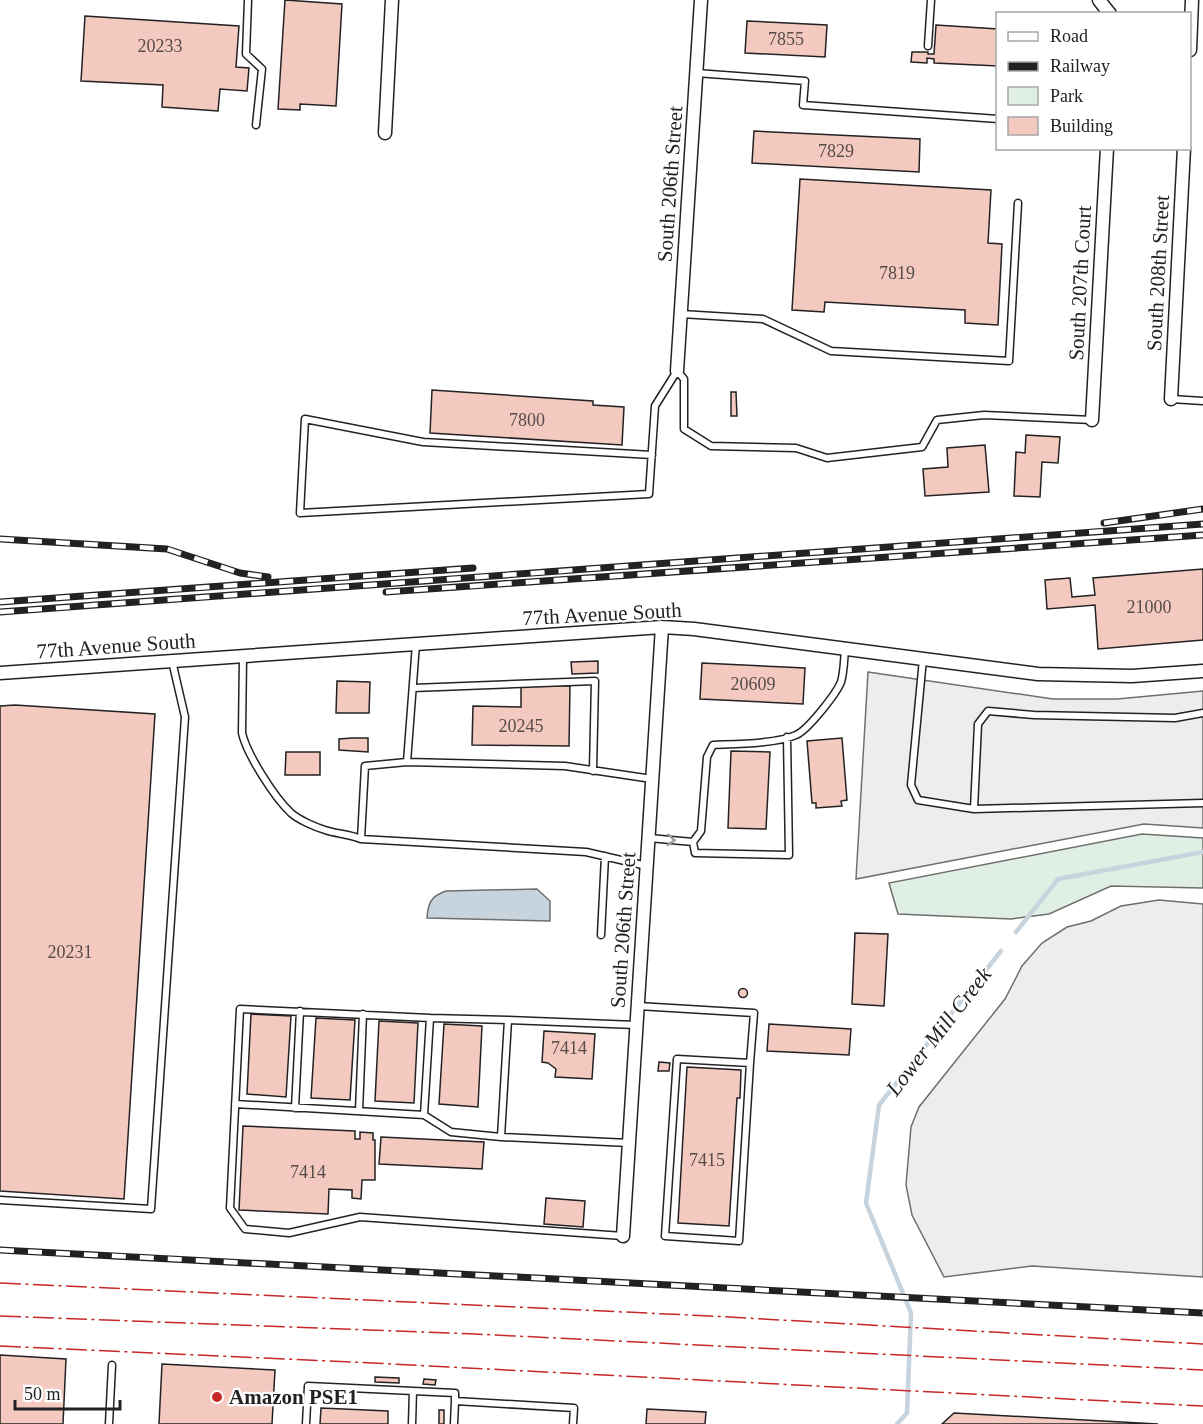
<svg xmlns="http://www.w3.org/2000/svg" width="1203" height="1424" viewBox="0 0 1203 1424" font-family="Georgia,serif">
	<rect width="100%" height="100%" fill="#fff"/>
	<path fill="#e0efe3" stroke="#6f6f6f" stroke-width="1.5" d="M1142,834L1203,838V888L1111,886L1049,914L1011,919L898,914L889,883Z"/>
	<path fill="#ededed" stroke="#6f6f6f" stroke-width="1.5" d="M868,672L1053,699H1117L1203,691V828L1144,824L856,879Z
		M1159,900L1203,904V1277L1032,1266L944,1277L912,1215L906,1185L911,1127L919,1107L1005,999L1022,966L1042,943L1067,927L1091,921L1121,906Z"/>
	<path fill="#c7d3dd" stroke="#6f6f6f" stroke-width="1.5" d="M537,889L550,901V921L427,918C428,903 431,896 446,891Z"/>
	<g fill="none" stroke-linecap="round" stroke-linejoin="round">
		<path stroke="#c7d3dd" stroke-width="4.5" d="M1016,932L1058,879L1203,852
			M897,1424L907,1413L911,1313L866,1203L879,1105L1001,951"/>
	</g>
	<path fill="#f3c9c0" stroke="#222" stroke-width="1.5" d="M285,0L342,4L336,106L300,104V110L278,109Z
		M85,16L239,26L236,67L249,68L247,91L220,89L218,111L162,107L163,85L81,81Z
		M747,21L827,25L825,57L745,53Z
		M936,25L998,29V66L934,63V59L927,58V63L911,62L912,52H928V54H934Z
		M754,131L920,139L919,172L752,163Z
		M800,179L991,190L988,243L1002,244L998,325L965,323V310L825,302L824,312L792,310Z
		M432,390L593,401V405L624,407L622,445L430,433Z
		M731,392H736L737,416H731Z
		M1026,435L1060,437L1058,463L1042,462L1040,497L1014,496L1016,452L1025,453Z
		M985,445L989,492L925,496L923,469L948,467L947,448Z
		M1203,569V640L1098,649L1095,605L1047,609L1045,580L1070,578L1072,597L1095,595L1093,578Z
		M598,661V673L572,674L571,662Z
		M702,663L805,668L803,704L700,699Z
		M337,681L370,682L369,713H336Z
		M521,685L570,686L569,746L472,745L473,706L521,707Z
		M15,705L155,714L124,1199L0,1191V706Z
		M352,738H368V752L339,750V739Z
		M842,738L847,800L841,801L842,806L816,808V803H812L807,741Z
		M731,751L770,752L766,829L728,828Z
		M286,752H320V775H285Z
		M855,933L888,934L884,1006L852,1004Z
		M738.5 993a4.5 4.5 0 1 1 9 0a4.5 4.5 0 1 1-9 0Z
		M251,1014L291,1016L286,1097L247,1094Z
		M316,1018L355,1020L350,1100L311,1098Z
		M379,1021L418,1023L414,1103L375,1101Z
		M444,1024L482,1026L478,1107L439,1104Z
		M769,1024L851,1029L849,1055L767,1051Z
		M544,1031L595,1034L592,1079L555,1077L556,1069L548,1063L542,1062Z
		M659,1062L670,1063L669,1071H658Z
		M687,1067L741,1070L740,1098H737L729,1226L678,1223Z
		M243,1126L355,1131V1139H360V1132L373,1133V1140H375V1180H362L361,1199L352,1198V1190L329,1189L328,1214L239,1210Z
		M381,1137L484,1142L482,1169L379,1164Z
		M546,1198L585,1201L583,1227L544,1224Z
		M0,1355L66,1359L63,1424H0Z
		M162,1364L275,1370L272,1424H159Z
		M375,1377L399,1378V1383L375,1382Z
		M424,1379L436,1380L435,1385L423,1384Z
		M321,1408L388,1411V1424H320Z
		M647,1409L706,1412L705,1424H646Z
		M439,1410H444V1424H439Z
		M954,1413L1158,1424H942Z"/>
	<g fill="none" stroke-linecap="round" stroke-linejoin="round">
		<defs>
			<path id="lane" d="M248,0L246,54L262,69L256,125
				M928,46L931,0
				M696,73L805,81L803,105L998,119
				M681,314L763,319L831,351L1009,361L1018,203
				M1171,399L1203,401
				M652,455L423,442L305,419L300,513L649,494L655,406L677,371L684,379V429L711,446L796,448L827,458L922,447L937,420L984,415L1092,420
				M416,644L407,762L565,766L652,779
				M243,657L242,733C247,755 275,798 291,813C299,820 315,827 325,830C337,834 349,834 361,839
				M923,659L911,785L918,800L974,809L1203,803
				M413,688L595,681L593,771
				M787,737L789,855L695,853L693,842L701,831L707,757L713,745C735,744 776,744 796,735C808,730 836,694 841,682C844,672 844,660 845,649
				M407,762L365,766L361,839L586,852L647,866
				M974,809L978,724L988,711L1034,715L1175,718L1203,713
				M649,838L693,842
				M601,935L605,856
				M638,1006L754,1013L750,1063L677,1059L665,1236L739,1241L750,1063
				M430,1018L240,1009L230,1208L245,1229L289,1233L360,1217L623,1236
				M235,1104L424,1115
				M295,1108L300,1011
				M359,1111L363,1014
				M501,1137L451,1132L424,1115L430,1018L508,1020
				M629,1143L501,1137L508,1020L636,1025
				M0,1200L151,1209L185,717L172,661
				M413,1391L455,1393V1401
				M109,1424L112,1365
				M306,1424L308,1386L413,1391L412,1424
				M454,1424L455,1401L574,1408L573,1424"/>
			<path id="street" d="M1099,0L1110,14
				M1190,50L1192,0
				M385,133L392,0
				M677,371L701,0
				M1171,399L1184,148
				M1092,420L1107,148
				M0,673L662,627L694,629L1038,674L1132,676L1203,671
				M623,1236L662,627"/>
		</defs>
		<use href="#lane" stroke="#222" stroke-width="9"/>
		<use href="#street" stroke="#222" stroke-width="15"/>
		<use href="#lane" stroke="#fff" stroke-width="6"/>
		<use href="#street" stroke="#fff" stroke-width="12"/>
		<defs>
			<path id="rail" d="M1104,523L1203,509
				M0,539L167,549L240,573L268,577
				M386,592L1203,535
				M0,602L473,568
				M0,612L1203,524
				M0,1250L1203,1313"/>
		</defs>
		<use href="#rail" stroke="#222" stroke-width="7"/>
		<use href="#rail" stroke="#fff" stroke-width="4.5" stroke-dasharray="14" stroke-linecap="butt"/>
		<path stroke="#c62828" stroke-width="1.5" stroke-dasharray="21 4.5 3 4.5" stroke-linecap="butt" d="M0,1283L710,1316L1203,1344
			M0,1316L475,1334L1203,1370
			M0,1346L372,1363L1203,1406"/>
	</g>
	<defs><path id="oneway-chevron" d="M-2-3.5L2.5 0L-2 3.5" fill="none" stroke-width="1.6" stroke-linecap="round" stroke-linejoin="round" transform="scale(1.5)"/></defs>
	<use stroke="#9c9c9c" href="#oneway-chevron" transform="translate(671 840) rotate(5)"/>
	<circle fill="#c62828" stroke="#fff" stroke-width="2" cx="217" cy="1397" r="6"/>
	<g text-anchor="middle" stroke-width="4.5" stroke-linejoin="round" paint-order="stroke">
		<g font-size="18" fill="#564c4a">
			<text x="786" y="45">7855</text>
			<text x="160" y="52">20233</text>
			<text x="836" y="157">7829</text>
			<text x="897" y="279">7819</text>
			<text x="527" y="426">7800</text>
			<text x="1149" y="613">21000</text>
			<text x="753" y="690">20609</text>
			<text x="521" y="732">20245</text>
			<text x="70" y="958">20231</text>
			<text x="569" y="1054">7414</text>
			<text x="707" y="1166">7415</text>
			<text x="308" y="1178">7414</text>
		</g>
		<g font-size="21" fill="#222" stroke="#fff">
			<text transform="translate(670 184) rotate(-86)" y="7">South 206th Street</text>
			<text transform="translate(1158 273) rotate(-87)" y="7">South 208th Street</text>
			<text transform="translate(1080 283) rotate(-87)" y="7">South 207th Court</text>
			<text transform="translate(602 614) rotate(-3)" y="7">77th Avenue South</text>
			<text transform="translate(116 646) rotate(-4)" y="7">77th Avenue South</text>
			<text transform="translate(623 930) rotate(-86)" y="7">South 206th Street</text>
		</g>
		<g font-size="21" font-weight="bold" fill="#222" stroke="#fff" text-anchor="start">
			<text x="229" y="1404">Amazon PSE1</text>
		</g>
		<g font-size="22" font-style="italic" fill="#222" stroke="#fff">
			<text transform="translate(938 1031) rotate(-52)" y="8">Lower Mill Creek</text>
		</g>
	</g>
	<rect x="996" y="12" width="195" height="138" fill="#ffffff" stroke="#a7a7a7" stroke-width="1.5"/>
	<rect x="1008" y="32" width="30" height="9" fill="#ffffff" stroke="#a7a7a7" stroke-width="1.5"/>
	<text x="1050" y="42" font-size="18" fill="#222222">Road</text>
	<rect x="1008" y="62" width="30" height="9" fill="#222222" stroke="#a7a7a7" stroke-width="1.5"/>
	<text x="1050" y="72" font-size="18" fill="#222222">Railway</text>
	<rect x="1008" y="87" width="30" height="18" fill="#e0efe3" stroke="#a7a7a7" stroke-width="1.5"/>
	<text x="1050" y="102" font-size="18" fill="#222222">Park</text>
	<rect x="1008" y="117" width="30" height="18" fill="#f3c9c0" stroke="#a7a7a7" stroke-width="1.5"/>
	<text x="1050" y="132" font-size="18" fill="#222222">Building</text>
	<path d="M15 1400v9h105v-9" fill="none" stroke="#222222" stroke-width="3"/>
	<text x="24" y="1400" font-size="18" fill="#222222" stroke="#ffffff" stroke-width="4.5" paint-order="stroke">50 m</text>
</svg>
